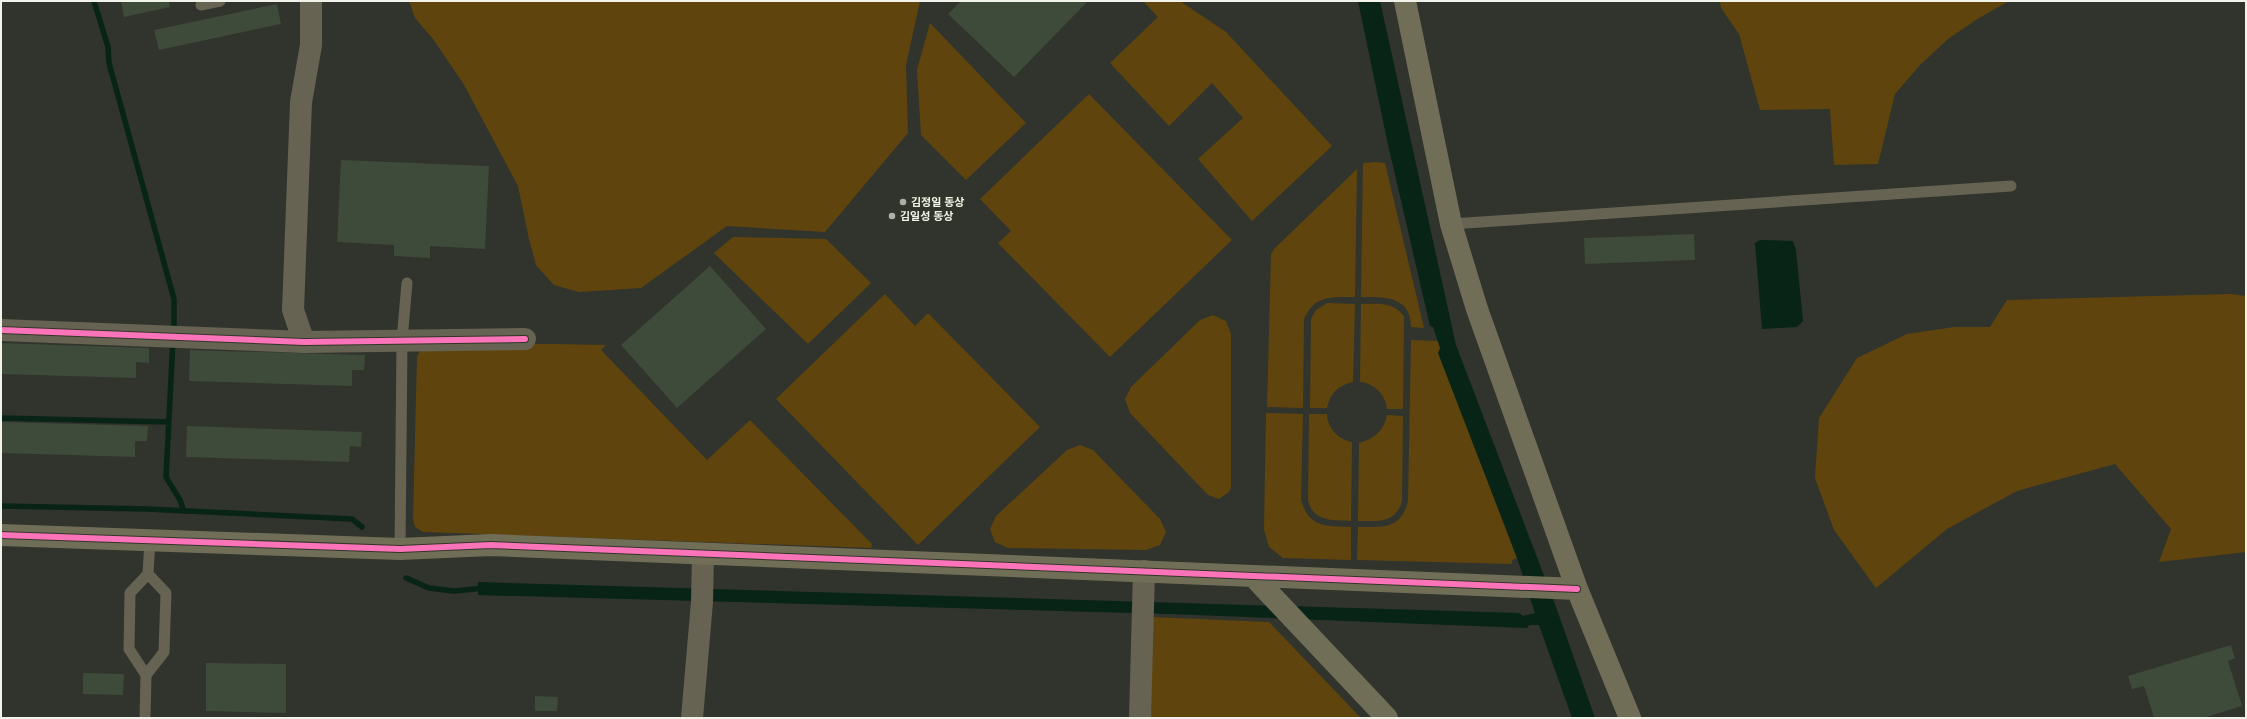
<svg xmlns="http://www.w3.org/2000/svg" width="2247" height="719" viewBox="0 0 2247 719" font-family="Karla,'Noto Sans KR',sans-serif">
	<rect width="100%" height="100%" fill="#31332d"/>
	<path fill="#5f450d" d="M409,1H920L906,65L908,133L825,232L727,226L641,288L579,292L554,285L536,265L529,239L518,186L463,83L433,39L415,18Z
		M1143,1H1180L1226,32L1332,146L1252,221L1198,159L1243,118L1212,83L1169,126L1110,63L1158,17Z
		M1720,1H2009L1979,18L1948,39L1920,65L1895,94L1878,164L1834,165L1830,109L1760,110L1739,34L1721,8Z
		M930,23L1026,123L966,180L921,135L917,70Z
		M1089,94L1232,240L1110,357L998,243L1011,231L980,199Z
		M1375,162L1385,163L1424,328L1411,327C1411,296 1384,297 1361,297L1363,163Z
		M1357,169L1355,297C1332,297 1314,295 1304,319L1303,408L1267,407L1271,254L1274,249Z
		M733,237L826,239L871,283L808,344L714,253Z
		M885,294L915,326L928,313L1040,427L918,545L776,399Z
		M2231,294L2246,296V552L2159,562L2171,529L2115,464L2017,491L1947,529L1876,588L1834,530L1815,478L1819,418L1857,358L1907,334L1954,327H1990L2007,300Z
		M1327,303L1355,304L1353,382C1339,385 1330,393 1327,408H1310L1311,319L1316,310Z
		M1361,304C1378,304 1392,301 1404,316L1403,409H1387C1386,395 1374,383 1360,382Z
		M1213,315L1226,321L1231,334V487L1229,492L1219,499L1208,495L1130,413L1125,399L1131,387L1200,320Z
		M1411,340L1438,341L1517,558L1512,560V564L1357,560L1358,527C1382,527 1401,530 1408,501Z
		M552,344L606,345L601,350L707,460L750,420L872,544L871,548L423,532L415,527L413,519L417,357L421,348L432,345Z
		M1266,413L1303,414L1301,500C1309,528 1326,526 1351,527V560L1283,558L1269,547L1264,530Z
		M1309,414H1327C1327,428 1339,440 1352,442L1351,521C1332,520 1313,522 1308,500Z
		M1387,415L1403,416L1402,501C1396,524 1377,521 1358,521L1359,443C1374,439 1384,431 1387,415Z
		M1080,445L1093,450L1160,519L1166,532L1160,545L1146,550L1008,548L995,542L990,529L996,516L1067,450Z
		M1152,617L1269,622L1361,718H1149Z"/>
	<path fill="#072416" d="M1358,1H1380L1456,345L1556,607L1595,718H1572L1539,625H1529L1527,628L1169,614L478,595V582L1519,613L1523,616L1535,613L1517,558L1438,353L1440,348L1433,327L1430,326L1387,140Z
		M1760,240L1793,241L1796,250L1803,321L1797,327L1762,329L1755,243Z"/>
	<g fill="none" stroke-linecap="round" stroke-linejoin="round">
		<path stroke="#072416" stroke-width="5.5" d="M94,1L108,47L109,63L174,299V332
			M173,340L166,477L180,500L184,511
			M1,418L168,422
			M1,506L147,509L352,519L362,527
			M406,578L429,588L454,591L485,588"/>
	</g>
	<path fill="#3e4a3a" d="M121,1H169L170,7L124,17Z
		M961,1H1088L1014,77L948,14Z
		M277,4L281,24L159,50L154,30Z
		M341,160L489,166L485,249L430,246V258L394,256V245L337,242Z
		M1694,234L1695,260L1585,264L1584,238Z
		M710,266L766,329L677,408L621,345Z
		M1,343L149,348V363L136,362V378L1,374Z
		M190,350L365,355L364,370H352V386L189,381Z
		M1,422L148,426L147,441H135V457L1,453Z
		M187,426L362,432L361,447L350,446L349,462L186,457Z
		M2231,645L2235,658L2228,661L2242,706L2203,718H2154L2144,686L2132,689L2128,676Z
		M206,663L286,664V713L206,711Z
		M83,673L124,674L123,695L83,694Z
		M535,696L558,697L557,711H535Z"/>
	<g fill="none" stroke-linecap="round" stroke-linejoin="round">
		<path stroke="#676352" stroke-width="11" d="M201,5L220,1
			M1451,224L2011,186
			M400,549L402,340L407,283
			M146,675L164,652L166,593L148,574
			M145,718L146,675L129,649L130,593L148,574L150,540"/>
		<path stroke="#676352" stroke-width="22" d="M1,330L304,342L525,339
			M304,342L293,310L301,102L311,45V1
			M692,718L702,602L703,554
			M1140,718L1144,571"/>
		<path stroke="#716e57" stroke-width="22" d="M1405,1L1451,224L1477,309L1577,589L1630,718
			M1,535L400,549L491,545L1577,589
			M1253,576L1387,718"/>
		<defs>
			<path id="cycleway" d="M1,330L304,342L525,339
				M1,535L400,549L491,545L1577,589"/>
		</defs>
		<use href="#cycleway" stroke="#32362a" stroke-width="8"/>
		<use href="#cycleway" stroke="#fb73b8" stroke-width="6"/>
	</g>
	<g fill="#aeb0a8" stroke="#32362a" stroke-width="1.5">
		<circle cx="903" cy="202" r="4"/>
		<circle cx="892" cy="216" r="4"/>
	</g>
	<g text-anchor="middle" stroke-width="3.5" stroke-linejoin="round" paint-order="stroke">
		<g font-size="11" font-weight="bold" fill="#f1f3eb" stroke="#32362a" text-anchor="start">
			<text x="911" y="206">김정일 동상</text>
			<text x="900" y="220">김일성 동상</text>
		</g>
	</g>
	<rect width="2247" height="719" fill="none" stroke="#f1f3eb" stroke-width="4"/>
</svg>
